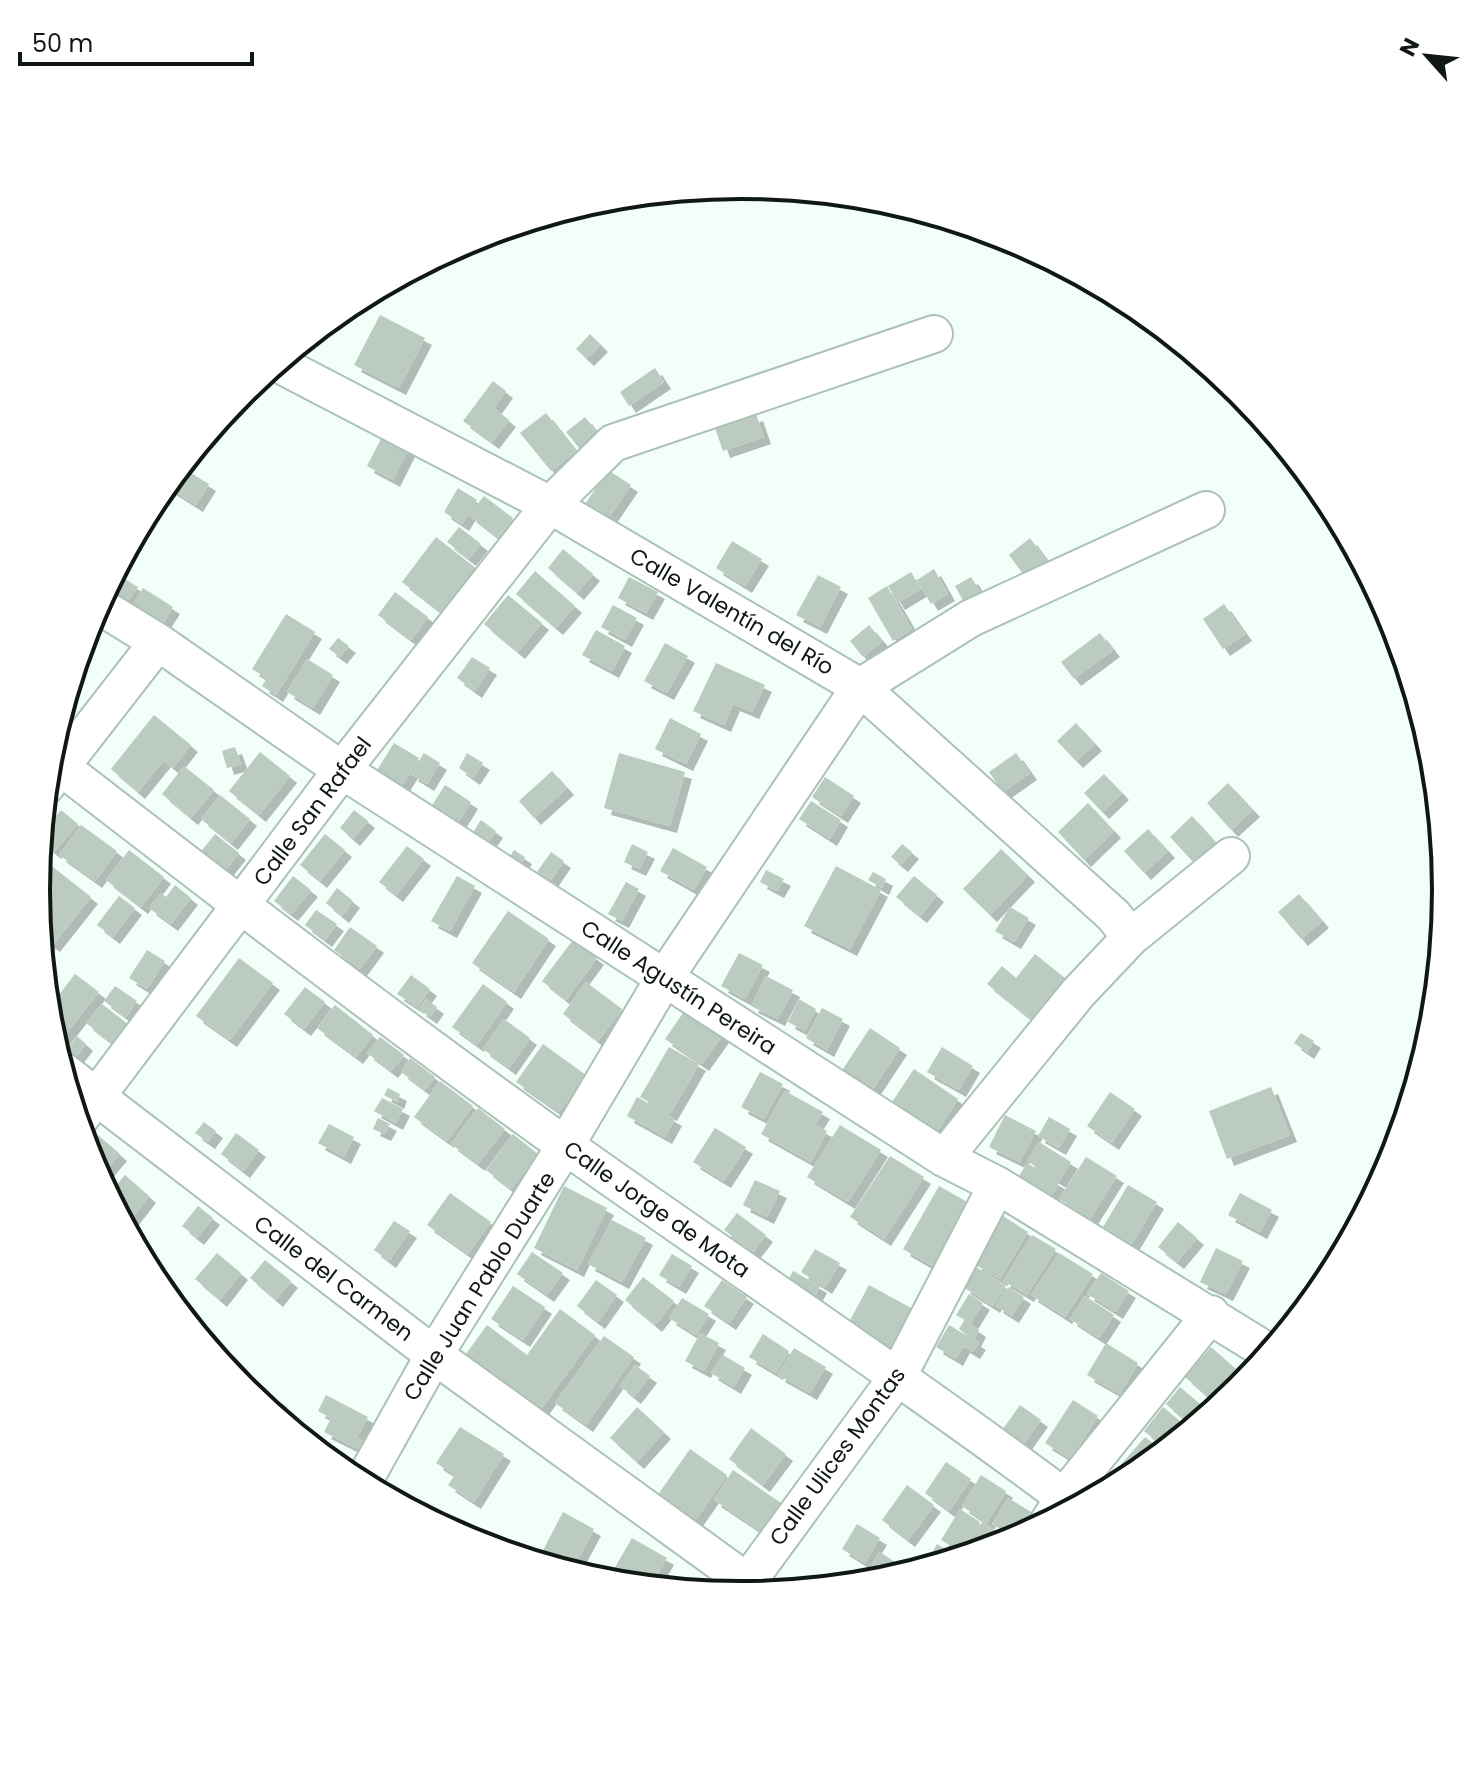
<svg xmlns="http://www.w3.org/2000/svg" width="1483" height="1781" viewBox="0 0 1483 1781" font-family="Poppins,sans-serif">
	<defs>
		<filter id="shadow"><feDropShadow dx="7" dy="7" stdDeviation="0" flood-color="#0004"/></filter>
	</defs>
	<rect width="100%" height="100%" fill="#f1fefa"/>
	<path fill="#bbcbbf" filter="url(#shadow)" d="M380,315L425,338L399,388L354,365Z
		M590,334L601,345L587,359L576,349Z
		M655,368L664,382L629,406L620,392Z
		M493,381L506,391L494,408L509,420L492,442L463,421Z
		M546,413L576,451L551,471L520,433Z
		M756,414L764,437L723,451L715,428Z
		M585,417L598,434L580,449L566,432Z
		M382,437L408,450L393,480L367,466Z
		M181,467L209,484L196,505L166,486Z
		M608,470L631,485L606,522L583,507Z
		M458,488L477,500L462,524L444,512Z
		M484,496L513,518L498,538L469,515Z
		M459,527L481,544L469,559L447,542Z
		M436,537L477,569L443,614L402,582Z
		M1030,538L1047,561L1026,578L1009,555Z
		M732,541L762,559L745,586L716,568Z
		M563,549L593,574L577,593L548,568Z
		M934,569L948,594L931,604L917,580Z
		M535,571L575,606L556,628L516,594Z
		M911,572L921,589L898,603L888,586Z
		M115,573L138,587L126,604L105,591Z
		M818,575L841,587L820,627L796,615Z
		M629,577L658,592L646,613L618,598Z
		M971,577L983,596L966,606L955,586Z
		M887,586L912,629L893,641L868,598Z
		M143,588L173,607L161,626L131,608Z
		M395,592L428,617L411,640L378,615Z
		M508,595L542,623L518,652L484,624Z
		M1224,604L1245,634L1223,649L1203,619Z
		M613,605L637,618L625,640L601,627Z
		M286,614L315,632L276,695L262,686L267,678L252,669Z
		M869,625L882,641L863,657L850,641Z
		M596,630L625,646L612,671L582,655Z
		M1100,633L1113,650L1074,679L1061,662Z
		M338,638L349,646L340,657L329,649Z
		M665,643L688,656L667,693L644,681Z
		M472,657L490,668L475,691L457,678Z
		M307,659L333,675L313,708L287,692Z
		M716,663L765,685L752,712L733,704L724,725L693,711Z
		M154,715L191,745L173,768L164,760L138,792L111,769Z
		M670,718L701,734L686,764L655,749Z
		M1076,723L1095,744L1076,761L1057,741Z
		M394,743L419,758L399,791L374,775Z
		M235,747L241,764L227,768L222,751Z
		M260,752L290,776L259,815L229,791Z
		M424,753L440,763L427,784L411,774Z
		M467,753L483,763L473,778L459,768Z
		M619,753L685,772L670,826L604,808Z
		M1016,753L1030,773L1003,792L989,772Z
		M184,766L214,790L191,818L162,794Z
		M552,771L567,788L534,818L519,801Z
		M1104,774L1122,793L1102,812L1084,793Z
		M825,777L854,796L841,816L812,797Z
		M1228,783L1253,810L1231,830L1207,803Z
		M445,785L471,802L458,823L431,807Z
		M220,795L250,819L231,843L201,819Z
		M811,801L841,820L830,839L799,819Z
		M1088,803L1114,831L1084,860L1058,832Z
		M61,810L78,824L54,852L41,841L42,833Z
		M354,810L368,821L353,839L340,828Z
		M1192,816L1216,843L1194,863L1170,837Z
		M481,820L496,831L487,844L472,834Z
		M81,825L117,851L95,881L59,855Z
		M1148,829L1168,851L1144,873L1124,851Z
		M215,834L239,853L223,873L199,854Z
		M325,834L345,850L320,881L300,865Z
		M632,844L648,852L639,869L624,862Z
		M902,844L912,852L901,865L891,857Z
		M407,846L424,859L396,895L379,882Z
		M673,848L707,867L694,890L660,871Z
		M1001,849L1028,875L990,915L963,889Z
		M129,850L164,877L141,907L106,880Z
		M514,850L525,857L520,866L509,858Z
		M551,852L564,861L547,886L534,876Z
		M39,856L91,897L53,945L40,936L36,890Z
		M836,866L881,890L850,949L804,926Z
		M766,870L784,879L777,891L760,882Z
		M873,872L886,879L882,888L868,880Z
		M293,876L311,890L291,914L274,901Z
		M457,876L475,886L450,931L431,921Z
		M914,876L937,895L920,916L896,897Z
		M626,882L639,889L622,921L608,914Z
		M175,885L191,898L171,924L149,908L161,893L166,897Z
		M337,888L353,901L342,916L326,903Z
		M1299,894L1322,921L1301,939L1278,912Z
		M119,896L135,908L113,937L97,925Z
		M1010,907L1029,918L1014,942L995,931Z
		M316,910L337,924L325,940L305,925Z
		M508,911L549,939L514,992L472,963Z
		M350,927L377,946L360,969L334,950Z
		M573,940L597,958L566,1000L542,981Z
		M147,950L165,961L147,989L129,978Z
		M739,953L763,965L745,999L721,986Z
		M1035,954L1065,978L1032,1020L987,984L1002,966L1016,978Z
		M239,958L273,983L230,1040L196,1016Z
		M75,974L99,992L58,1044L53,1040L48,1009Z
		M411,975L430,989L417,1007L397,994Z
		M766,976L793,990L778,1019L751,1006Z
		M586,982L622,1009L598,1041L563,1014Z
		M483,984L507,1002L477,1045L452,1027Z
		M115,986L137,1001L126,1017L104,1001Z
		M305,987L325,1002L304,1029L284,1014Z
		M426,999L437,1007L430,1017L419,1009Z
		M799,999L816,1009L805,1031L788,1022Z
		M102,1004L128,1024L113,1044L86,1023Z
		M335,1005L373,1035L356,1057L317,1028Z
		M822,1008L843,1019L827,1050L806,1038Z
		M685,1010L722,1036L702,1064L665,1039Z
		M504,1019L530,1038L509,1068L483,1049Z
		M870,1028L900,1048L871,1092L841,1072Z
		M1301,1033L1314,1041L1307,1052L1294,1043Z
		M77,1036L86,1044L72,1062L63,1055Z
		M380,1037L404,1055L391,1071L367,1053Z
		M543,1044L586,1075L559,1112L516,1082Z
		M669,1047L699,1064L670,1114L640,1097Z
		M942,1047L973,1066L959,1090L927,1072Z
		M410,1058L435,1077L425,1090L401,1072Z
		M914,1069L958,1099L937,1132L892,1102Z
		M760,1072L783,1084L764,1119L741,1107Z
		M440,1081L473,1106L447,1141L414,1117Z
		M1271,1087L1290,1135L1227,1159L1209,1111Z
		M388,1088L400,1094L397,1102L384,1095Z
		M785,1091L823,1112L815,1125L827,1131L811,1162L761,1134Z
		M1110,1092L1135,1109L1112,1143L1087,1126Z
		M637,1097L675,1119L665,1137L627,1116Z
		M382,1098L403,1109L396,1123L374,1111Z
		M478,1108L505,1129L478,1164L451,1144Z
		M1005,1115L1036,1131L1020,1162L989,1147Z
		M1049,1117L1070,1129L1059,1148L1038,1136Z
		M378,1118L390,1124L384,1134L373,1129Z
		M204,1122L216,1131L208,1142L195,1133Z
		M329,1124L354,1137L344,1157L318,1143Z
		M840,1125L881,1150L848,1202L807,1177Z
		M715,1128L746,1147L724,1181L693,1162Z
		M236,1133L259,1150L243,1171L221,1154Z
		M513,1134L538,1154L511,1189L486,1170Z
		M98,1135L120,1154L99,1179L86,1149Z
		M1039,1142L1071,1162L1059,1181L1027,1161Z
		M890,1156L924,1177L884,1239L850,1217Z
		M1086,1157L1117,1176L1090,1219L1059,1199Z
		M1027,1163L1059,1183L1048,1201L1016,1181Z
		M125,1175L149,1196L128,1223L119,1215L108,1195Z
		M755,1180L780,1191L767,1217L743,1205Z
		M1128,1185L1157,1202L1132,1244L1103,1227Z
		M564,1186L607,1208L577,1270L534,1248Z
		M939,1186L969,1203L932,1266L903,1249Z
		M450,1193L491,1222L468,1254L427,1225Z
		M1240,1193L1272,1210L1260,1232L1228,1215Z
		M198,1206L213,1218L197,1238L182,1226Z
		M737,1213L766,1235L753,1252L724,1230Z
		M1003,1216L1028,1232L1000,1279L974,1264Z
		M612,1220L646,1238L622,1282L588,1264Z
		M394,1221L410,1231L389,1261L374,1250Z
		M1178,1222L1197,1238L1177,1262L1158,1247Z
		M1032,1235L1056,1249L1027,1295L1003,1281Z
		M1216,1248L1243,1261L1226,1294L1200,1282Z
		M815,1249L840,1263L825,1287L801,1272Z
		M532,1252L563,1273L547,1295L517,1274Z
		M217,1253L241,1273L220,1300L195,1279Z
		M1059,1253L1093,1274L1065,1317L1031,1295Z
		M672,1254L692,1266L679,1287L659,1275Z
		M265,1260L291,1281L276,1300L250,1278Z
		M976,1267L1006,1286L993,1306L963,1287Z
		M793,1271L820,1286L813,1299L786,1284Z
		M1101,1273L1129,1291L1116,1312L1087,1294Z
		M643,1277L674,1301L655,1325L625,1300Z
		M596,1280L617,1295L598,1322L577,1306Z
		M722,1280L747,1297L729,1323L704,1306Z
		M869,1285L913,1309L891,1350L847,1326Z
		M513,1286L545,1307L523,1340L491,1319Z
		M1008,1287L1024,1297L1012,1316L996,1306Z
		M969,1294L983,1303L970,1324L979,1330L974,1340L979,1343L973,1352L963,1346L956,1359L936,1347L949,1325L969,1337L959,1329L965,1320L956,1315Z
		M1085,1296L1114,1315L1099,1338L1070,1319Z
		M682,1298L709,1314L696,1335L669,1318Z
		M560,1309L595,1335L533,1420L458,1365L487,1325L527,1355Z
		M700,1333L719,1343L704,1371L685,1361Z
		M763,1334L789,1351L776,1373L749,1357Z
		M604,1336L634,1357L586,1425L555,1403Z
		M1106,1343L1138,1363L1120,1394L1087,1375Z
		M1211,1347L1236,1369L1209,1398L1185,1377Z
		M794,1348L826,1367L810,1393L778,1375Z
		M723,1355L745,1368L734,1387L711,1373Z
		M224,1365L252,1384L246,1392L242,1389Z
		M635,1365L650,1376L634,1397L620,1386Z
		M258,1387L287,1407L279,1419L252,1397Z
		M1180,1387L1205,1408L1190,1425L1166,1404Z
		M326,1395L368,1417L357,1438L364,1442L360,1450L324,1432L331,1418L318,1411Z
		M1073,1400L1098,1416L1071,1459L1045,1443Z
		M1020,1405L1041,1420L1024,1444L1003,1429Z
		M637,1407L664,1432L637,1462L610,1438Z
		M1163,1407L1191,1430L1167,1450L1144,1431Z
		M460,1427L504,1454L474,1502L448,1485L455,1475L436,1463Z
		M751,1428L786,1454L763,1485L729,1459Z
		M1145,1437L1164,1452L1133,1477L1112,1489L1105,1483Z
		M690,1449L727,1475L694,1522L657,1496Z
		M946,1462L971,1479L949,1511L925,1493Z
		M733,1470L781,1503L762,1532L714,1500Z
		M981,1475L1006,1491L987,1523L962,1506Z
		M907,1485L934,1505L908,1540L882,1520Z
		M1008,1498L1033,1513L1017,1539L992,1524Z
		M960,1509L980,1522L961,1552L941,1540Z
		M563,1512L594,1529L571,1572L537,1562Z
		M982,1522L1011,1540L1008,1543L972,1554L964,1550Z
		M857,1524L880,1538L865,1563L842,1549Z
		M632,1538L667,1558L650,1587L606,1583Z
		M937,1544L955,1555L951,1561L922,1570Z
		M880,1552L911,1573L879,1583L858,1585Z"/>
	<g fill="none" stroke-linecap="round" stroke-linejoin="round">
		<defs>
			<path id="minor" d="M277,363L550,505L860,687L1113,915L1131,937
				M98,605L158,642L342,770L944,1158L997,1185L1270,1353
				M61,767C228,896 395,1024 566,1146C736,1267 911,1382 1077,1507
				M46,786L158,642
				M63,1071L434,1355L764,1594
				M78,1121L342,770L550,505L613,443L934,334
				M944,1158L1078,993L1131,937L1231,856
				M362,1484L434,1355L565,1146L665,977L860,687L971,618L1206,510
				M1048,1523L1064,1497L1211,1314
				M737,1596L898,1376L997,1185"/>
		</defs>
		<use href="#minor" stroke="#abc1ba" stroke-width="40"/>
		<use href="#minor" stroke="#fff" stroke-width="36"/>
	</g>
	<g text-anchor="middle" stroke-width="8" stroke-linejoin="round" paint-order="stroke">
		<g font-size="22" fill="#101815" stroke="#fff">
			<text transform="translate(732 611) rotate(30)" y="8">Calle Valentín del Río</text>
			<text transform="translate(312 811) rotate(-53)" y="8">Calle San Rafael</text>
			<text transform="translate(679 987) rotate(33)" y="8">Calle Agustín Pereira</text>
			<text transform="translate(657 1209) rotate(35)" y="8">Calle Jorge de Mota</text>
			<text transform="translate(334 1278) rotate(37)" y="8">Calle del Carmen</text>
			<text transform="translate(479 1286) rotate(-58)" y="8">Calle Juan Pablo Duarte</text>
			<text transform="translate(837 1456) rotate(-54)" y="8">Calle Ulices Montas</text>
		</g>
	</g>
	<path d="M0 0H1483V1781H0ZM50 890a691 691 0 1 1 1382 0a691 691 0 1 1-1382 0Z" fill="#fff" fill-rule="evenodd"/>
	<path fill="none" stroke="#101815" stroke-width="4" d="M50 890a691 691 0 1 1 1382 0a691 691 0 1 1-1382 0Z"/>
	<g transform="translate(1427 56) rotate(297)" stroke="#ffffff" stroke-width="6" paint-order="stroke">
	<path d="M0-6L14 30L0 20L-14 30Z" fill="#101815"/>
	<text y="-12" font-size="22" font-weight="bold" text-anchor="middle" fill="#101815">N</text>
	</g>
	<path d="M20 52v12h232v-12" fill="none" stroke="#101815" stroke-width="4"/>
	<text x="32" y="52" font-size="24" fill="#101815" stroke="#ffffff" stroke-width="6" paint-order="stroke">50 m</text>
</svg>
